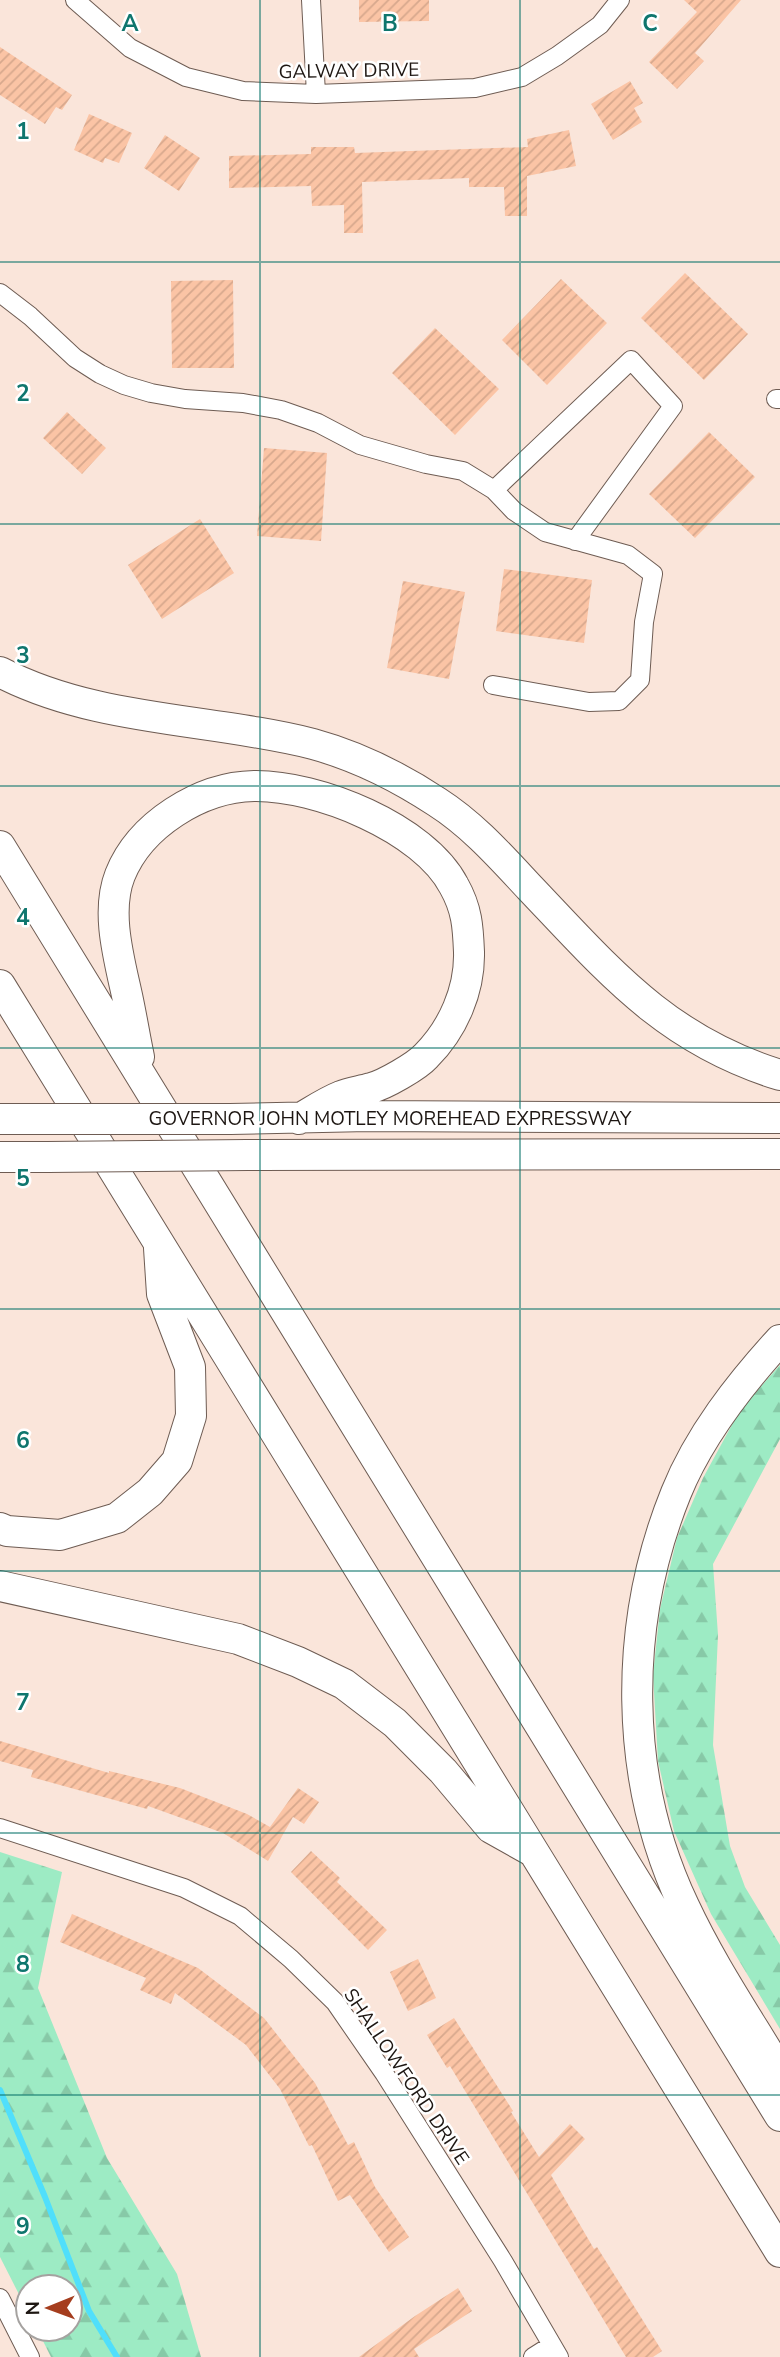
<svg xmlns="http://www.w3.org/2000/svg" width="780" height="2357" viewBox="0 0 780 2357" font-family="'Nunito Sans',sans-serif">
	<defs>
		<pattern id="forest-firs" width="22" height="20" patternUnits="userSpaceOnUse" patternTransform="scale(1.75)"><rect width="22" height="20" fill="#9debc4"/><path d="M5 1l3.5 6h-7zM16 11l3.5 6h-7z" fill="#87c9a7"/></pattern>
		<pattern id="building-hatch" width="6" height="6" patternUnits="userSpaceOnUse" patternTransform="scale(1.75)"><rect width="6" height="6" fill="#fbc4a5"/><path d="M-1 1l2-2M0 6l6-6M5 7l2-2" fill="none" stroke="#d7a88d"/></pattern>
	</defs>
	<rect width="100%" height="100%" fill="#fae5da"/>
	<path fill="url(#forest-firs)" d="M780,1365V1439L713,1564L718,1635L713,1745L730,1846L745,1887L780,1945V2029L711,1914L674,1831L658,1761L653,1675L660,1609L677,1538L703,1478L740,1410Z
		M0,1852L62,1872L38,1988L107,2158L177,2274L201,2357H51L37,2329H70V2287H28V2312L0,2257Z"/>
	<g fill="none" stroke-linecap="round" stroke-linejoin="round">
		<path stroke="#50dffb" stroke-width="6" d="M0,2090L45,2197L89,2311L117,2357"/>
	</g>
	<path fill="url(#building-hatch)" d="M359,0H429V21L359,22Z
		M684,0H741L695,53L704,61L677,89L649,62L697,12Z
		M0,47L72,95L62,110L56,107L45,124L0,95Z
		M630,81L643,103L634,108L642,122L613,140L591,104Z
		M89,114L132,133L119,163L105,158L103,163L74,150Z
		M569,130L576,166L527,176V216H505L504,187H469V178L362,182L363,233H344V205L312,206L311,186L229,188V156L311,154V147H354L355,153L528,147L527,139Z
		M165,135L200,158L179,191L144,168Z
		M685,273L748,334L704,380L641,318Z
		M561,279L607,323L547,385L502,340Z
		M233,280L234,368H172L171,281Z
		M435,328L499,389L455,435L392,373Z
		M67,412L106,448L82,474L43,438Z
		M709,432L755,477L695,538L649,494Z
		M264,448L327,453L321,541L257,536Z
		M200,519L234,573L162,619L128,565Z
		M504,569L592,580L584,643L496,631Z
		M403,581L465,592L449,679L387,668Z
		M0,1741L109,1773V1771L180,1788L247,1814L270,1827L298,1788L319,1802L304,1824L293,1817L268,1861L223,1833L148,1806L147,1809L31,1777L33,1770L0,1761Z
		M311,1851L340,1878L337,1882L387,1930L368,1950L291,1872Z
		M72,1914L198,1968L264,2018L315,2083L348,2145L354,2142L375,2187L409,2237L389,2252L350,2195L338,2201L312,2145L309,2146L280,2089L246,2045L175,1993L171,2004L140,1990L146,1978L60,1942Z
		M418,1959L436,1998L408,2011L390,1972Z
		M454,2018L513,2111L511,2112L539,2157L570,2124L585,2139L551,2175L594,2249L597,2247L662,2351L653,2357H626L450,2066L447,2068L427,2035Z
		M458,2288L472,2311L414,2349L419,2357H359L415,2316Z"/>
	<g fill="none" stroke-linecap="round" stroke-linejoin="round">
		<defs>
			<path id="minor" d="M75,0L130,48L186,77L243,91L316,94L475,88L522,77L557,56L600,25L620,0
				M311,0L316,94
				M0,293L30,316L75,358L100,374L124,385L151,393L185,399L243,403L281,410L318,423L360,445L426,464L463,471L494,490L514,511L545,532L628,555L653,574L644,622L640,680L619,701L589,702L493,685
				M776,399H780
				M494,490L631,360L673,406L575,541
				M0,1828L184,1888L240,1916L291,1959L335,2002L384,2073L503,2261L559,2357
				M0,2298L30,2357
				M533,2357L552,2345"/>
			<path id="motorway" d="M0,672C96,722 211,718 313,744C357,756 399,777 437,802C473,825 501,857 530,888C609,971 666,1040 780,1075
				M0,846L780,2116
				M0,985L780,2252
				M139,1057C135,1038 132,1019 128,1000C120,962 105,913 120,875C140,825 200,787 254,786C317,785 424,828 454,886C467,909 468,927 469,952C470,990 453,1029 426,1056C417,1066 384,1085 371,1088C362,1091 350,1092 341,1096C326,1102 313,1111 299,1119
				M0,1119H23
				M230,1119L368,1116L780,1118
				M247,1155L780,1154
				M0,1157H48
				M780,1340C739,1385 699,1436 676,1493C623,1624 623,1778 684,1906C711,1964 747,2017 780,2072
				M0,1528L7,1531L60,1535L117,1518L150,1492L177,1461L191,1416L190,1367L162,1294L159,1248
				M0,1586L238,1639L298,1662L344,1684L395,1723L443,1771L491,1828L532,1851"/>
		</defs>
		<use href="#minor" stroke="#6e5c53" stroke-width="20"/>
		<use href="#motorway" stroke="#6e5c53" stroke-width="32"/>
		<use href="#minor" stroke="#fff" stroke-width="18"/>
		<use href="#motorway" stroke="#fff" stroke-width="30"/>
		<defs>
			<path id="motorway-bridge" d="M23,1119H230
				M48,1157L247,1155"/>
		</defs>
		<use href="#motorway-bridge" stroke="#6e5c53" stroke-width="32" stroke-linecap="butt"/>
		<use href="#motorway-bridge" stroke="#fff" stroke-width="30"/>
	</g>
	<path fill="none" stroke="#0f766e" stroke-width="2" stroke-opacity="0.55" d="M260,0V2357M520,0V2357M0,262H780M0,524H780M0,786H780M0,1048H780M0,1309H780M0,1571H780M0,1833H780M0,2095H780"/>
	<g text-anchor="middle" stroke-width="5" stroke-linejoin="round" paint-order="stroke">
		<g font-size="19" fill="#1d1612" stroke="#fff">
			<text transform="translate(349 70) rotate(-1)" y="7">GALWAY DRIVE</text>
			<text x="390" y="1125">GOVERNOR JOHN MOTLEY MOREHEAD EXPRESSWAY</text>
			<text transform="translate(407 2076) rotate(56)" y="7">SHALLOWFORD DRIVE</text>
		</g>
	</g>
	<g font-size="23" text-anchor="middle" font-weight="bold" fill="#0f766e" stroke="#fff" stroke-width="5" stroke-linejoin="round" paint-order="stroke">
		<text x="130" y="31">A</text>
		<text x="390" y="31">B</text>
		<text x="650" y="31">C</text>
		<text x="23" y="139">1</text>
		<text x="23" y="401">2</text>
		<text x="23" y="663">3</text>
		<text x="23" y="925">4</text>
		<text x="23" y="1186">5</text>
		<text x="23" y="1448">6</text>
		<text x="23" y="1710">7</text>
		<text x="23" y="1972">8</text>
		<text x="23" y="2234">9</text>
	</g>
	<g transform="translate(49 2308) rotate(269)"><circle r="33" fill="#ffffff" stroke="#a5a2a0" stroke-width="2"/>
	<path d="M0-5L12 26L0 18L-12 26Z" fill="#a53d1e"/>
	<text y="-10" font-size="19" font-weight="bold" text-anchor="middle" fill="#1d1612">N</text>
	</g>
</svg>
